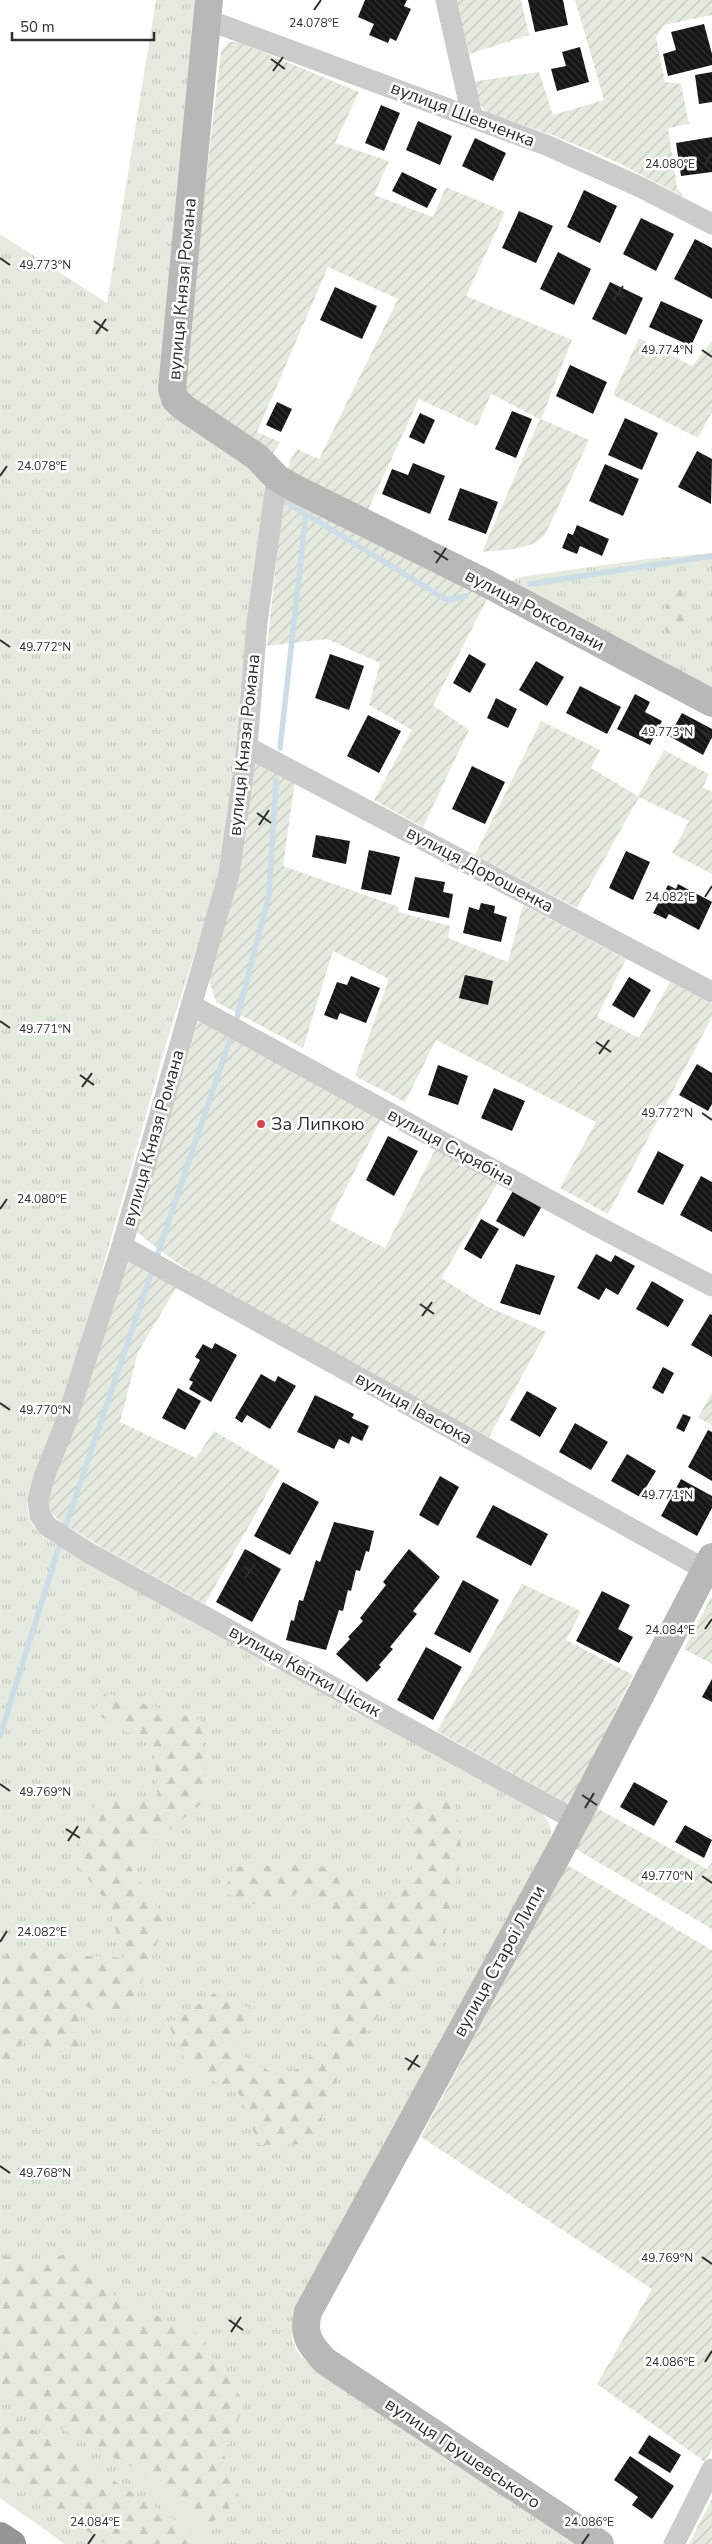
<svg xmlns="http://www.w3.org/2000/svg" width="712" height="2544" viewBox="0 0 712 2544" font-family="'Nunito Sans',sans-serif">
	<defs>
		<pattern id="grass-tufts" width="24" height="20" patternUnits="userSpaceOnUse" patternTransform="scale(1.25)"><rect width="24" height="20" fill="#e4eadd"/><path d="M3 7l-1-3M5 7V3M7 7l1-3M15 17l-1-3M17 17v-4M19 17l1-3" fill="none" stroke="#c4c9be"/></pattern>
		<pattern id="forest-firs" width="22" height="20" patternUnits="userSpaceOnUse" patternTransform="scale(1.25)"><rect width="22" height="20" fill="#e4eadd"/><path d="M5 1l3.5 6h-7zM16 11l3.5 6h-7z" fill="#c4c9be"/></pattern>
		<pattern id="garden-furrows" width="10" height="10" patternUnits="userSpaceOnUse" patternTransform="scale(1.25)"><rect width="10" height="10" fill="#e4eadd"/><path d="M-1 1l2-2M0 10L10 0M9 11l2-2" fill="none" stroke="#c4c9be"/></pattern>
		<pattern id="building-back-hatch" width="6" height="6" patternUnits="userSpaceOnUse" patternTransform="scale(1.25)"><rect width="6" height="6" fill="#151515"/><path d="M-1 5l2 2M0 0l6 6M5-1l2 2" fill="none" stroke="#2f2f2f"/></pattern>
	</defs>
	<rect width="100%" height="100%" fill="#fff"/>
	<path fill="url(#grass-tufts)" d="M156,0H199L165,369L256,472L265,488L233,794L218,879L165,1047L63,1409L27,1501C27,1517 31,1526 43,1537L258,1657C264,1666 271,1670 282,1669L340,1701C346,1710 357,1715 367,1715L538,1810C547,1818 554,1826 550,1839L306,2294C293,2323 281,2339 308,2363L574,2544H65L0,2498V234L107,303Z
		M712,553V687L514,589L510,582L520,577L647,559Z"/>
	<path fill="url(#forest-firs)" d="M693,578L682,594L688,612L675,648L662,621L672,591Z
		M105,1693L201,1720L207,1799L128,1864L166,1919L126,2023L82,2005L78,2057L22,2042L0,2079V2034L11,2022L0,2008V1965L8,1951L124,1958L108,1903L74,1861L95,1804L158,1797L153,1747L93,1712Z
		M400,1799L455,1802L462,1854L440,1956L381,2012L342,2064L312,2144L259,2145L238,2091L191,2073L169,2026L214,1993L255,2010L233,2050L284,2080L324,2046L341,1990L337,1957L349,1932L298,1892L269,1909L224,1893L234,1867L317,1863L372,1897L401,1893L420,1850Z
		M77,2251L117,2299L195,2332L245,2403L224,2455L240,2499L206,2528L133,2468L0,2395V2260L4,2256L41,2261Z
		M0,2409L154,2506L209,2544H106L27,2490L0,2480Z"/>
	<path fill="url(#garden-furrows)" d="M456,0H521L529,35L469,54Z
		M575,0H712V15L664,25L656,37L665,82L681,84L689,124L668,128L677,188L684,197L619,163L555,136L486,112L474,97L471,82L539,72L553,115L604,100Z
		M228,42H238L359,92L335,143L389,161L374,195L433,217L446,187L505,212L466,296L572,340L541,419L589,440L546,533C533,551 503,550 482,552L540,419L491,394L477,426L419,399L367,512L291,472L288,468L290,461L297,449L319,459L398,299L328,267L257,432L280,442L271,456L191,401L186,388L184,369L221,52Z
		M639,338L692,366L712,341V412L698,438L613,395Z
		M286,498L488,597L433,705L469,730L423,827L374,800L412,730L369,705L380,663L327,639L267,646L282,512Z
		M541,721L600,750L591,768L638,796L664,750L709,774L703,787L712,792V874L672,853L689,821L639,797L577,908L475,855Z
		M256,763L295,781L283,866L399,907L398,912L450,926L448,938L508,962L523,905L626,959L597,1017L639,1038L670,982L712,1004V1017L608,1214L560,1188L596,1122L436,1040L405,1102L355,1076L389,979L333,951L303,1048L216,1002L208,977L251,768Z
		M205,1020L381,1119L330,1220L385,1248L436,1148L500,1179L441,1278L488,1307L546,1332L489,1437C412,1396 334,1356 258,1312C215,1287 172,1263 135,1230L198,1022Z
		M127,1258L178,1285L138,1352L120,1422L196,1458L214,1431L280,1470L205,1604L105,1549L59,1521L49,1510V1492Z
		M712,1392V1425L698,1418Z
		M522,1584L581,1611L566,1640L633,1675L572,1800L566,1803L437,1731Z
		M711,1597L712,1598V1664L684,1649Z
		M595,1807L707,1869L712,1862V1929L572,1847Z
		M567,1865L712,1950V2449L705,2462L597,2384L652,2289L421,2137Z
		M712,2499V2544H689Z"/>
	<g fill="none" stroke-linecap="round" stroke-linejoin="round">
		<path stroke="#ccdde8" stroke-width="5.5" d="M286,502L447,600L466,596
			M530,584L712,556
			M280,748L306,514
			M235,1025L269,896L276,781
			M156,1259L232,1033
			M64,1531L153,1268
			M0,1736L61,1540"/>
	</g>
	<path fill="url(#building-back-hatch)" d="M365,0H407L404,6L411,9L396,41L390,38L388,43L369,35L374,24L358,17Z
		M528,0H563L568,25L535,32Z
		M704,24L712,54V65L668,76L663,54L676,50L671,32Z
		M580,47L589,82L557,91L551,69L566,66L562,52Z
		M712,72V102L699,104L695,75Z
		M381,105L400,113L384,151L365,143Z
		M418,121L452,136L440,165L406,150Z
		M712,137V172L681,176L676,143Z
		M475,138L506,153L493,181L462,166Z
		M402,172L437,189L427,208L392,191Z
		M584,190L617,206L600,243L567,227Z
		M519,211L553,226L536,263L502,248Z
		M641,218L674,234L656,271L623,254Z
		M695,239L712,248V299L674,279Z
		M558,252L591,269L574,305L540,289Z
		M610,282L643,298L626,335L592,319Z
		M335,287L377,306L362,339L320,320Z
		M661,301L703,320L691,346L649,327Z
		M570,365L607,382L593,414L556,396Z
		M277,402L292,409L281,432L266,425Z
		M512,411L532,419L516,458L495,449Z
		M420,413L435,420L424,444L409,437Z
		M625,418L658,433L642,470L608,455Z
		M697,451L712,459L711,504L678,487Z
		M413,463L445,476L430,514L382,494L392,469L408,475Z
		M605,464L639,479L623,516L589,501Z
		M460,488L498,502L486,534L448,520Z
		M577,525L609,539L602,556L580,546L577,554L562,548L568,533L573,535Z
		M330,654L364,666L349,710L315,698Z
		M469,654L486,664L470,693L453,683Z
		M536,661L564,677L547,706L519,690Z
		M580,686L621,707L607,734L566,713Z
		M635,694L650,702L645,712L662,721L650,745L617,729Z
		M496,698L517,709L508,728L487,718Z
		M682,713L712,729V737L703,755L669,736Z
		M368,715L401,731L379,773L347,756Z
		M472,766L505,782L485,824L452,809Z
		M316,835L350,841L346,864L312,857Z
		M369,850L400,857L391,895L361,889Z
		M626,851L650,862L633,900L609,888Z
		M415,877L445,882L443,892L453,894L449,918L408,910Z
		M678,884L712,902L699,930L669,914L666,919L653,913L668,885L676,889Z
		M481,903L495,906L494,913L507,917L501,942L463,933L469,907L479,910Z
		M465,975L493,981L488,1005L459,998Z
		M351,976L380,988L366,1023L340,1013L337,1020L324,1015L337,982L347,985Z
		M629,977L651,990L634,1018L612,1005Z
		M697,1064L712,1073V1104L708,1111L679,1095Z
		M438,1065L468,1076L458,1105L428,1095Z
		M494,1088L525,1101L512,1131L481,1118Z
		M388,1136L418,1151L394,1196L366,1180Z
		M658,1151L684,1165L663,1205L637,1192Z
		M701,1176L712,1182V1232L680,1215Z
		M514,1189L542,1206L524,1237L496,1221Z
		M481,1219L499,1229L481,1259L464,1249Z
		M596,1254L611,1262L615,1255L635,1266L618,1295L606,1288L599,1300L577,1288Z
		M516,1264L555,1276L540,1315L500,1303Z
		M652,1281L684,1300L668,1327L636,1309Z
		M710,1314L712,1315V1357L691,1345Z
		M215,1343L237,1355L211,1402L189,1389L193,1382L189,1380L200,1360L195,1357L203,1344L212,1349Z
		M663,1367L674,1373L663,1394L652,1388Z
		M261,1374L275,1382L278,1376L296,1386L270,1429L247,1415L242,1423L235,1418Z
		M178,1388L201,1401L185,1430L162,1418Z
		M527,1391L557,1408L540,1437L510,1420Z
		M315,1395L354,1414L352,1418L369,1426L362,1441L352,1436L349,1444L339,1439L334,1449L297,1432Z
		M683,1414L691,1417L684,1432L676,1428Z
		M575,1423L608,1442L591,1470L559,1452Z
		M708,1430L712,1432V1481L688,1467Z
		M627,1454L656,1471L640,1497L611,1481Z
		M440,1476L459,1487L438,1526L419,1515Z
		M681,1479L712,1496V1508L697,1536L661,1516Z
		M283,1482L319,1502L290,1555L254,1536Z
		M493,1505L548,1534L531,1566L476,1537Z
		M334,1522L374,1531L369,1552L366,1551L360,1571L356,1570L351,1591L348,1590L343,1611L339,1610L326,1650L286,1640L291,1620L294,1621L299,1600L303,1601L316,1560L320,1562Z
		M245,1549L281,1569L252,1622L216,1602Z
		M409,1549L440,1577L413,1611L417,1614L390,1647L393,1649L379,1665L381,1667L367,1682L336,1654L350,1639L348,1637L363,1621L360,1618L386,1585L383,1582Z
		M463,1580L499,1600L470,1653L434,1634Z
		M602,1591L630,1605L618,1629L633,1637L619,1663L576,1641Z
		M426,1647L462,1667L433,1720L397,1700Z
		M712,1679V1702L702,1697Z
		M634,1782L668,1801L654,1826L620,1807Z
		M685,1825L712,1840L704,1858L675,1842Z
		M649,2435L681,2455L670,2473L638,2453Z
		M630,2456L674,2486L652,2519L632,2505L638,2497L614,2480Z"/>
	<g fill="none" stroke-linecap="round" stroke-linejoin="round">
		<path stroke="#cbcbcb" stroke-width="21" d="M446,0L472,116
			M208,20L546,145L640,187L712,224
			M277,478L257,623L247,747L229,874L122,1246L66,1422L44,1477L38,1500L40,1515L47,1526L89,1553L575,1820
			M247,747L712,992
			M191,1005L595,1225L712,1286
			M122,1246L706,1570
			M674,2544L712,2469"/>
		<path stroke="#b8b8b8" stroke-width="28" d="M209,0L172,389L175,399L183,407L257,457L277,478L296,489L484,582L712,703
			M600,2544L325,2361C310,2345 302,2335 308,2312L560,1850L712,1557"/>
		<path stroke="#959595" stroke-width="28" d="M0,2536L12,2544"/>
	</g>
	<path fill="none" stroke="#2e2e2e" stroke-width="2" d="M314,10L321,0M271,59L285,69M273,71L283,57M705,164L712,153M0,258L10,265M610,288L625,298M613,301L623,286M94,321L108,331M96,334L106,319M702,350L712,357M0,476L7,466M434,551L448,560M436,563L446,548M0,640L10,647M702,731L712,738M257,813L271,823M259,825L269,810M705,897L712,886M0,1021L10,1028M596,1042L611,1052M599,1054L609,1040M80,1075L94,1085M82,1087L92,1073M702,1113L712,1120M0,1209L7,1199M420,1304L434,1314M422,1316L432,1302M0,1403L10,1410M702,1494L712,1501M243,1566L257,1576M245,1578L255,1564M705,1629L712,1619M0,1784L10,1791M582,1795L597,1805M585,1808L594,1793M66,1829L80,1838M68,1841L78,1826M702,1876L712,1883M0,1942L7,1931M405,2058L420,2067M408,2070L418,2055M0,2166L10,2173M702,2257L712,2264M229,2320L243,2330M231,2332L241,2317M705,2362L712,2351M88,2544L95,2534M582,2544L589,2534"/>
	<circle fill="#d2444f" stroke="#fff" stroke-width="2" cx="261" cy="1124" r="5"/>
	<g text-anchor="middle" stroke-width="5" stroke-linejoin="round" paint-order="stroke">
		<g font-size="18" fill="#2e2e2e" stroke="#fff">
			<text transform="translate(463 114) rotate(21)" y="6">вулиця Шевченка</text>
			<text transform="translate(182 289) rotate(-85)" y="6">вулиця Князя Романа</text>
			<text transform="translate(535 610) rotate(28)" y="6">вулиця Роксолани</text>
			<text transform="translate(244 745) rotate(-84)" y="6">вулиця Князя Романа</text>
			<text transform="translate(480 869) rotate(28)" y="6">вулиця Дорошенка</text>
			<text transform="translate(153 1138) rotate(-74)" y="6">вулиця Князя Романа</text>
			<text transform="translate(451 1147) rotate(29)" y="6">вулиця Скрябіна</text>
			<text transform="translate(414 1408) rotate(29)" y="6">вулиця Івасюка</text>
			<text transform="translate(305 1671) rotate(29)" y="6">вулиця Квітки Цісик</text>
			<text transform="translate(499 1961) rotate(-61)" y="6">вулиця Старої Липи</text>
			<text transform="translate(463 2453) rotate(34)" y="6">вулиця Грушевського</text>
		</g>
		<g font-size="18" fill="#2e2e2e" stroke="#fff" text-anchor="start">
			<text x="271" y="1130">За Липкою</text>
		</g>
	</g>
	<g font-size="12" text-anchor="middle" fill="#2e2e2e" stroke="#fff" stroke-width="5" stroke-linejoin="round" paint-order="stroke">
		<text x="314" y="27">24.078°E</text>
		<text x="670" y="168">24.080°E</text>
		<text x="45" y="269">49.773°N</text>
		<text x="667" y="354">49.774°N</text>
		<text x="42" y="470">24.078°E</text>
		<text x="45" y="651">49.772°N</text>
		<text x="667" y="736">49.773°N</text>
		<text x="670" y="901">24.082°E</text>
		<text x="45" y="1033">49.771°N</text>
		<text x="667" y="1117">49.772°N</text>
		<text x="42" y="1203">24.080°E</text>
		<text x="45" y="1414">49.770°N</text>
		<text x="667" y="1499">49.771°N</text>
		<text x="670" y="1634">24.084°E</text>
		<text x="45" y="1796">49.769°N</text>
		<text x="667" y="1880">49.770°N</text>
		<text x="42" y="1936">24.082°E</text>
		<text x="45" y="2177">49.768°N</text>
		<text x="667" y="2262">49.769°N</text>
		<text x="670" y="2366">24.086°E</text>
		<text x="95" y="2526">24.084°E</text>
		<text x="589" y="2526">24.086°E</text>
	</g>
	<path d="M12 32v8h142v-8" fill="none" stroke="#2e2e2e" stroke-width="2.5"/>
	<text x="20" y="32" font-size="15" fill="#2e2e2e" stroke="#ffffff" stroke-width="4" paint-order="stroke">50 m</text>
</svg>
